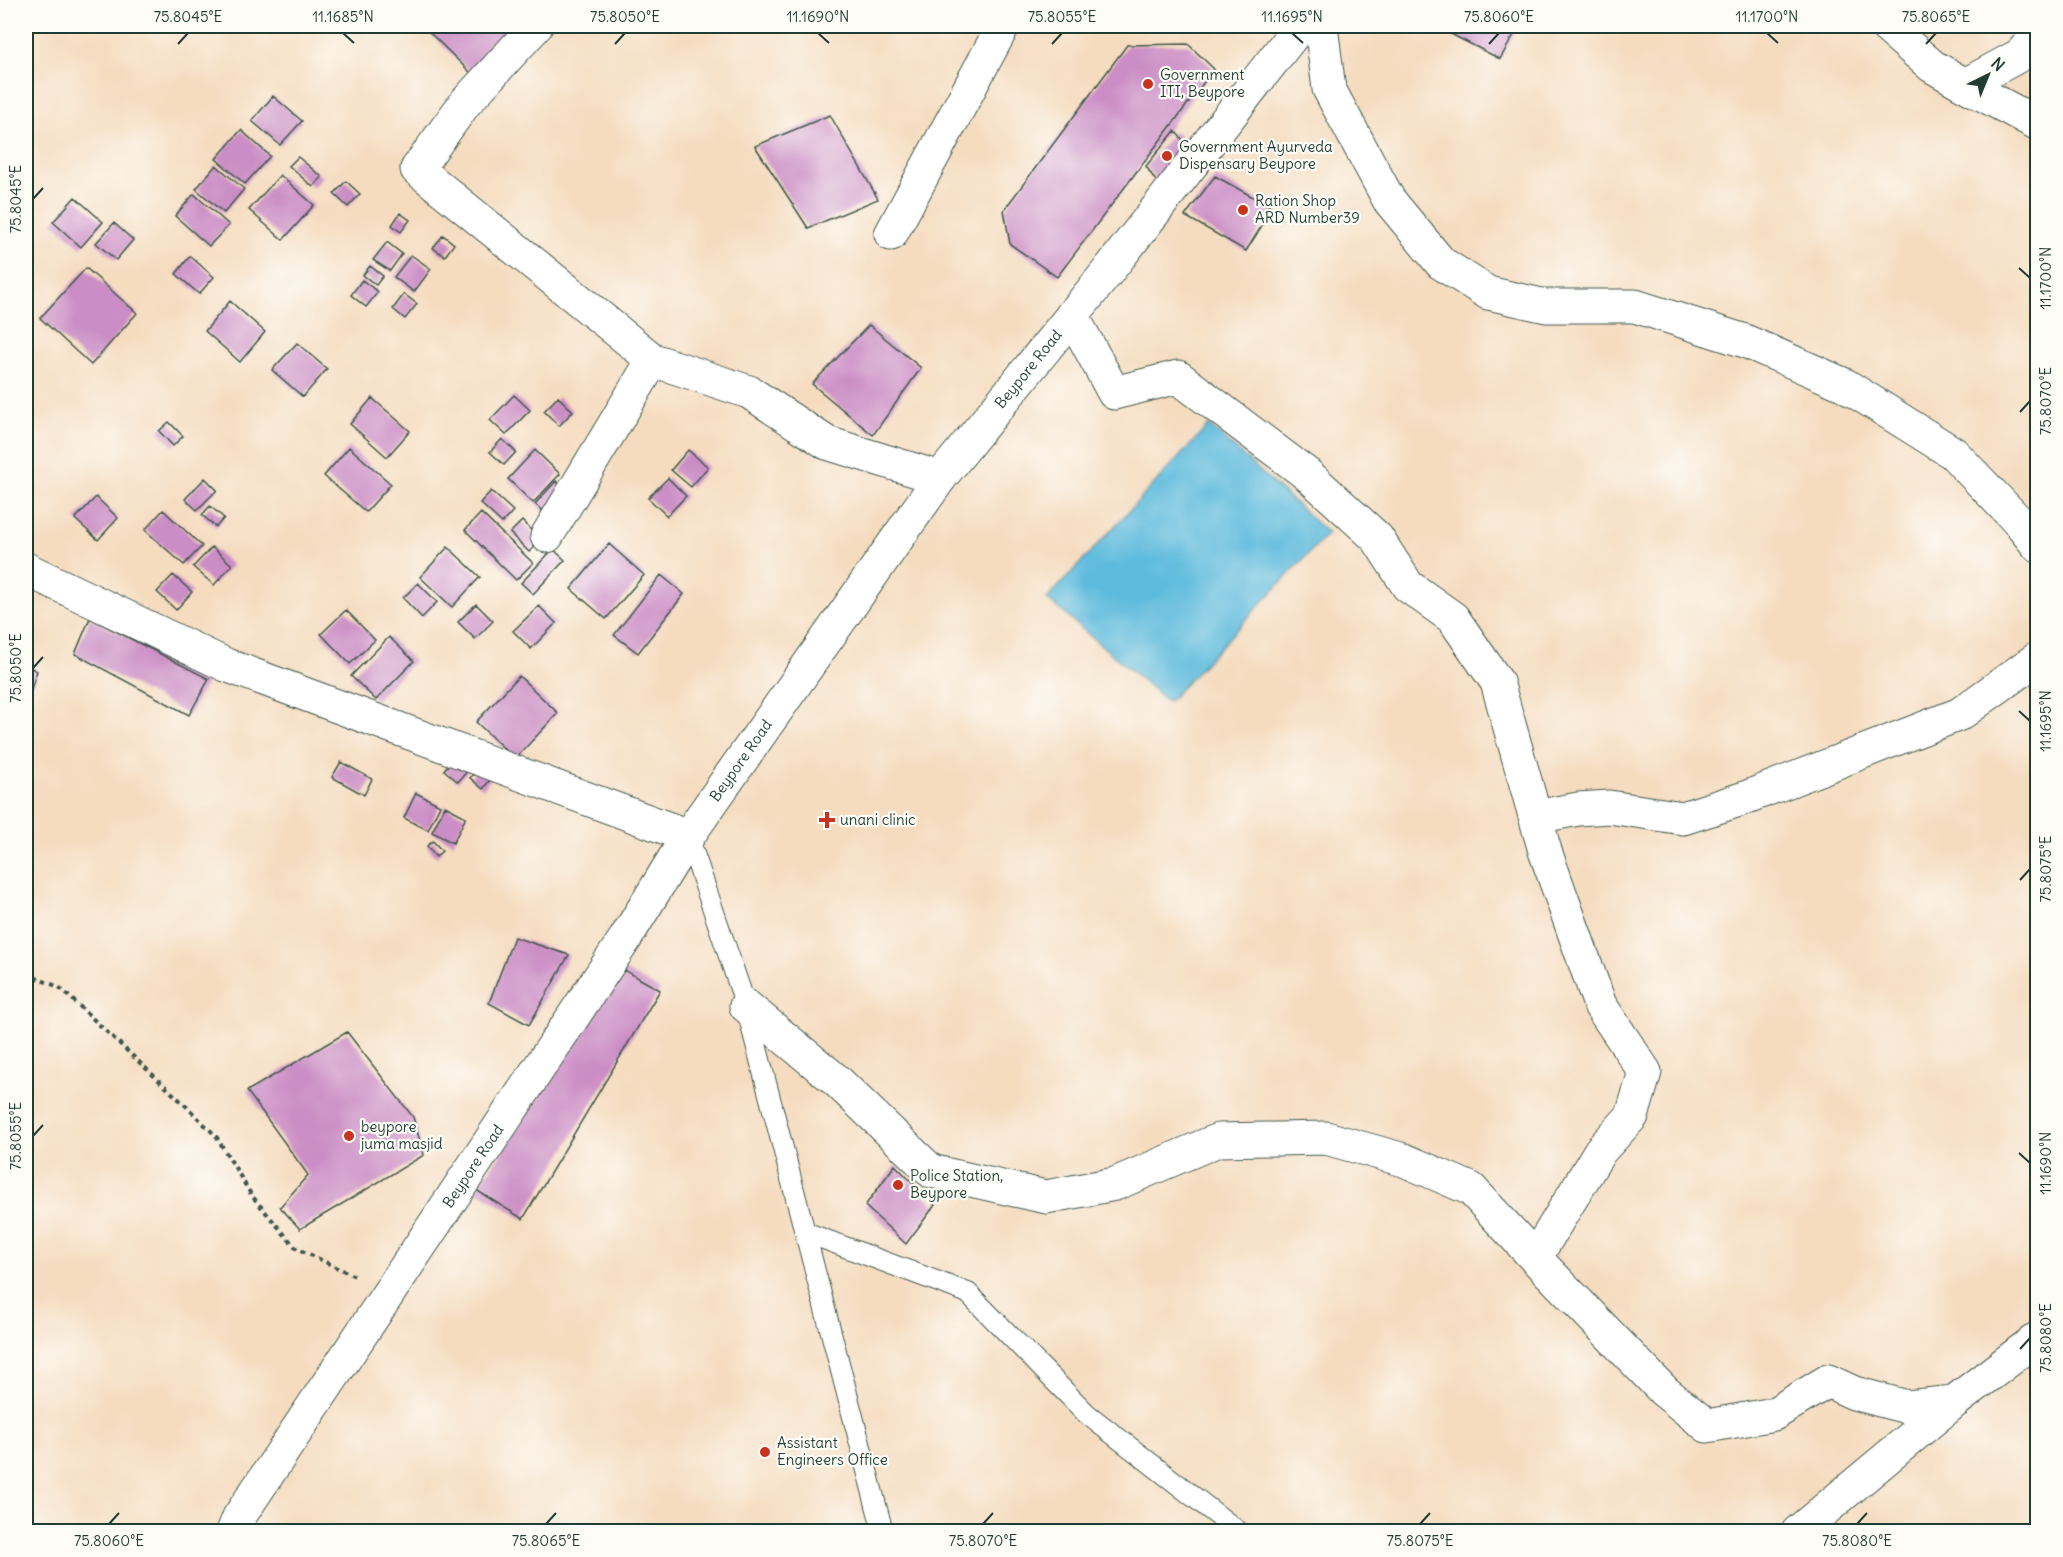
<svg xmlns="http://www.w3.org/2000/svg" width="2063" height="1557" viewBox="0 0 2063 1557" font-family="Delius,sans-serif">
	<rect width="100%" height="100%" fill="#fdfcf7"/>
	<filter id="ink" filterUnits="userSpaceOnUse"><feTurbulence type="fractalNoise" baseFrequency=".0167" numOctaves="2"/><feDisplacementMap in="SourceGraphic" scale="12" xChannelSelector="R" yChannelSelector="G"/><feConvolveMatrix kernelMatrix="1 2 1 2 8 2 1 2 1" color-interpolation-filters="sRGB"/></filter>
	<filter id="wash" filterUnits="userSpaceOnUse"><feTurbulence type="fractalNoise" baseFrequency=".008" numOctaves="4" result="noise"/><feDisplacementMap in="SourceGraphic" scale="24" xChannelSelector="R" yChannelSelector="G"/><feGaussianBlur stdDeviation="1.35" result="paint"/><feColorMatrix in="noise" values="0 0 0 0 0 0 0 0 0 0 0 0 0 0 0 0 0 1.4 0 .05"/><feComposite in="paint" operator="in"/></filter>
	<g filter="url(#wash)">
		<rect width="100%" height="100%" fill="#f5dcbf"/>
		<path fill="#5fbbdd" stroke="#3f7c88" stroke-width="1.5" d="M1209,425L1328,533L1168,702L1047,599Z"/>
		<g id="blocks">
			<path fill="#cb8dc5" d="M431,26H503L516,37L476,78L427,30Z
				M1435,26H1519L1500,59Z
				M1188,44L1214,69L1057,277L1010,244L1004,210L1127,45Z
				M273,96L302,121L280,145L252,121Z
				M830,115L878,199L808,228L755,146Z
				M241,130L270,156L245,184L216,159Z
				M1175,131L1189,147L1157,183L1146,166Z
				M298,157L322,177L313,187L289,166Z
				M216,165L244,189L224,213L196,189Z
				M280,175L314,205L283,240L249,210Z
				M1215,176L1273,208L1246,251L1185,216Z
				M346,181L360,194L348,207L334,194Z
				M194,194L229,225L209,246L175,216Z
				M75,197L103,222L81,247L53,222Z
				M400,213L410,220L401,232L392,225Z
				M114,223L133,240L116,260L96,243Z
				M443,235L454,244L445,256L433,248Z
				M387,242L402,254L390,271L373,260Z
				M411,255L431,269L414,292L394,277Z
				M190,256L214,277L199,294L176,274Z
				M370,266L383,276L376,285L363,275Z
				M86,268L137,313L91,365L40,318Z
				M362,280L378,292L366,307L351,295Z
				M404,294L417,304L405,319L393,309Z
				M230,301L265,332L240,362L205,331Z
				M869,325L921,368L873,435L812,384Z
				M297,343L327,369L303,397L272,370Z
				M514,395L530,410L506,435L490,420Z
				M558,397L573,411L559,426L544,411Z
				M372,398L410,431L387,457L350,424Z
				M169,422L183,436L173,446L159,431Z
				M502,439L516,452L504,465L490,452Z
				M349,447L391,484L366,512L324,476Z
				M535,450L560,474L533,503L508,479Z
				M688,450L708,467L691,487L671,470Z
				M205,478L217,490L197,510L185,499Z
				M668,478L686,496L667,516L648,498Z
				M556,481L569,493L547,515L535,504Z
				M491,491L513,511L502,523L480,503Z
				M96,497L118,518L98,540L75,519Z
				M210,506L224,518L216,527L202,515Z
				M163,510L202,546L184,565L145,530Z
				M481,513L533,563L516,580L465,530Z
				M522,521L541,540L529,552L510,533Z
				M609,544L644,575L606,619L571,589Z
				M212,547L232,565L214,585L193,567Z
				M448,547L480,577L452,607L420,577Z
				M553,549L565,560L533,594L521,583Z
				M173,575L192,592L176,610L157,592Z
				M661,575L684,594L638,653L614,635Z
				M418,583L437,602L422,618L403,598Z
				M476,604L493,621L475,639L458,622Z
				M539,606L556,623L531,649L513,631Z
				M346,610L375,640L350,664L321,634Z
				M90,618L209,679L189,715L75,654Z
				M389,637L414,661L376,700L351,676Z
				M26,665L37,671L26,704Z
				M519,676L558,713L515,759L476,722Z
				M456,755L470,768L458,782L444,770Z
				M341,762L372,779L364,795L332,777Z
				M481,765L494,775L483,789L470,778Z
				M416,793L440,805L428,830L404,818Z
				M445,806L466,817L453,843L432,832Z
				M433,841L442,851L436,857L427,846Z
				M514,937L569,955L529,1025L489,1003Z
				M624,970L660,990L523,1219L476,1190Z
				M347,1032L413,1117L424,1155L300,1229L280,1207L308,1175L247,1091Z
				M895,1165L935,1205L906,1244L865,1206Z"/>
		</g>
	</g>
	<g filter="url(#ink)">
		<use href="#blocks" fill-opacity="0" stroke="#3f5549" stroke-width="1.5"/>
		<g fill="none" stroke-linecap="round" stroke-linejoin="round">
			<defs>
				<path id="lane" d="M688,836L746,1006L883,1532
					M805,1232L968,1293L1087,1414L1239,1532"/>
				<path id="street" d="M536,26L465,103L417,169L653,360
					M1321,26L1329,89L1389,200L1441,263L1488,293L1546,306H1635L1745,341L1845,385L1953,453L2017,520L2038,546
					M1886,26L1932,66L1965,85L2020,55L2038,35
					M1965,85L2038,124
					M891,234L1003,26
					M1072,315L1114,393L1178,377L1308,475L1377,538L1408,586L1453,618L1497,682L1545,851L1600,1005L1645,1072L1632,1116L1600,1151L1535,1258
					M547,536L653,360L749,392L827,443L940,478
					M26,569L226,665L688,836
					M1536,817L1578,809L1609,807L1683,818L1742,799L1960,714L2038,658
					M746,1006L837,1081L931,1171L1046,1197L1115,1184L1218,1140L1326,1138L1404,1160L1471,1189L1535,1258L1664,1391L1707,1426L1774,1414L1828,1381L1854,1393L1907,1407L1954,1402
					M1798,1532L1954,1402L2038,1338"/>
				<g id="secondary">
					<path id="s1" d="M233,1532L239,1517L625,939L688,836L940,478L1105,275L1300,26"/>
				</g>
			</defs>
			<use href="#lane" stroke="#3f5549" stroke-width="22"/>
			<use href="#street" stroke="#3f5549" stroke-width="35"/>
			<use href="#secondary" stroke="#3f5549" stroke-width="35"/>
			<path stroke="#3f5549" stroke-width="4" stroke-dasharray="4.5 4.5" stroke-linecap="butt" d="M26,974L59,987L184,1104L216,1136L252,1196L296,1248L357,1277"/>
			<use href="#lane" stroke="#fff" stroke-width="20"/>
			<use href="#street" stroke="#fff" stroke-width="33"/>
			<use href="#secondary" stroke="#fff" stroke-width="33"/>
		</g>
	</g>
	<path fill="none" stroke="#1f3d34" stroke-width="2" d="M343,33L354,43M818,33L829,43M1292,33L1303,43M1767,33L1778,43M178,44L188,33M615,44L625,33M1052,44L1062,33M1489,44L1499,33M1926,44L1936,33M33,199L43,188M2019,268L2030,278M2020,412L2030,401M33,668L43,657M2019,711L2030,721M2020,880L2030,869M33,1136L43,1125M2019,1153L2030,1163M2020,1349L2030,1338M109,1524L119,1513M546,1524L556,1513M983,1524L993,1513M1420,1524L1430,1513M1857,1524L1867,1513"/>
	<g fill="#c8321e" stroke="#fdfcf7" stroke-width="2">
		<circle cx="1148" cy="84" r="6"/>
		<circle cx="1167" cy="156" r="6"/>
		<circle cx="1243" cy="210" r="6"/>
		<path d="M824 811h6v6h6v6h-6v6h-6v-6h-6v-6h6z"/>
		<circle cx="349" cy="1136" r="6"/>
		<circle cx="898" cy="1185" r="6"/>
		<circle cx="765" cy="1452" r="6"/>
	</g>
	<g text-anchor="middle" stroke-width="4.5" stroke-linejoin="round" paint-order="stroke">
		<g font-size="15" fill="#1f3d34" stroke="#fdfcf7" text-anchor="start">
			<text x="1160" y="80">Government<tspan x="1160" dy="17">ITI, Beypore</tspan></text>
			<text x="1179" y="152">Government Ayurveda<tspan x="1179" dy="17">Dispensary Beypore</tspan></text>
			<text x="1255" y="206">Ration Shop<tspan x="1255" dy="17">ARD Number39</tspan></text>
			<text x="840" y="825">unani clinic</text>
			<text x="361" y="1132">beypore<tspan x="361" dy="17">juma masjid</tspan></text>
			<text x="910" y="1181">Police Station,<tspan x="910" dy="17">Beypore</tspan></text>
			<text x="777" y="1448">Assistant<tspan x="777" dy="17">Engineers Office</tspan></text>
		</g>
		<g font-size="15" fill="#1f3d34" stroke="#fdfcf7">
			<text dy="5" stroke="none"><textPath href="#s1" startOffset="1410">Beypore Road</textPath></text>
			<text dy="5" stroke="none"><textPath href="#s1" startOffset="924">Beypore Road</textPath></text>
			<text dy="5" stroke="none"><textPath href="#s1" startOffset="438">Beypore Road</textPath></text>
		</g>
	</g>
	<rect width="2063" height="1557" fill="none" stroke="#fdfcf7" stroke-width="66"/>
	<g transform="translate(1988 75) rotate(43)" stroke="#fdfcf7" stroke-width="4.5" paint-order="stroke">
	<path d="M0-4.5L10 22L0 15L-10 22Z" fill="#1f3d34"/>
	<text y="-9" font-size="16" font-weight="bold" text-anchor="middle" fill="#1f3d34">N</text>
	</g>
	<rect x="33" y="33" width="1997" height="1491" fill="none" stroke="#1f3d34" stroke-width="2"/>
	<g font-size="15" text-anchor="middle" fill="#1f3d34">
		<text x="188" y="22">75.8045°E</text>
		<text x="343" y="22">11.1685°N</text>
		<text x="625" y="22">75.8050°E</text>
		<text x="818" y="22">11.1690°N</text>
		<text x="1062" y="22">75.8055°E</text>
		<text x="1292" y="22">11.1695°N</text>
		<text x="1499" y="22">75.8060°E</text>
		<text x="1767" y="22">11.1700°N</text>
		<text x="1936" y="22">75.8065°E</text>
		<text transform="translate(16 199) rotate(-90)" y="5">75.8045°E</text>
		<text transform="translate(2046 278) rotate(-90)" y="5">11.1700°N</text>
		<text transform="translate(2046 401) rotate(-90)" y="5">75.8070°E</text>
		<text transform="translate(16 668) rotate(-90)" y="5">75.8050°E</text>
		<text transform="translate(2046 721) rotate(-90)" y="5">11.1695°N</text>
		<text transform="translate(2046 869) rotate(-90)" y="5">75.8075°E</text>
		<text transform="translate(16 1136) rotate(-90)" y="5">75.8055°E</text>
		<text transform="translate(2046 1163) rotate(-90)" y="5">11.1690°N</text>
		<text transform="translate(2046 1338) rotate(-90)" y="5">75.8080°E</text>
		<text x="109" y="1546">75.8060°E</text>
		<text x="546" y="1546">75.8065°E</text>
		<text x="983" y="1546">75.8070°E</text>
		<text x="1420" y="1546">75.8075°E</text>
		<text x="1857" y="1546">75.8080°E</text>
	</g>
</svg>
